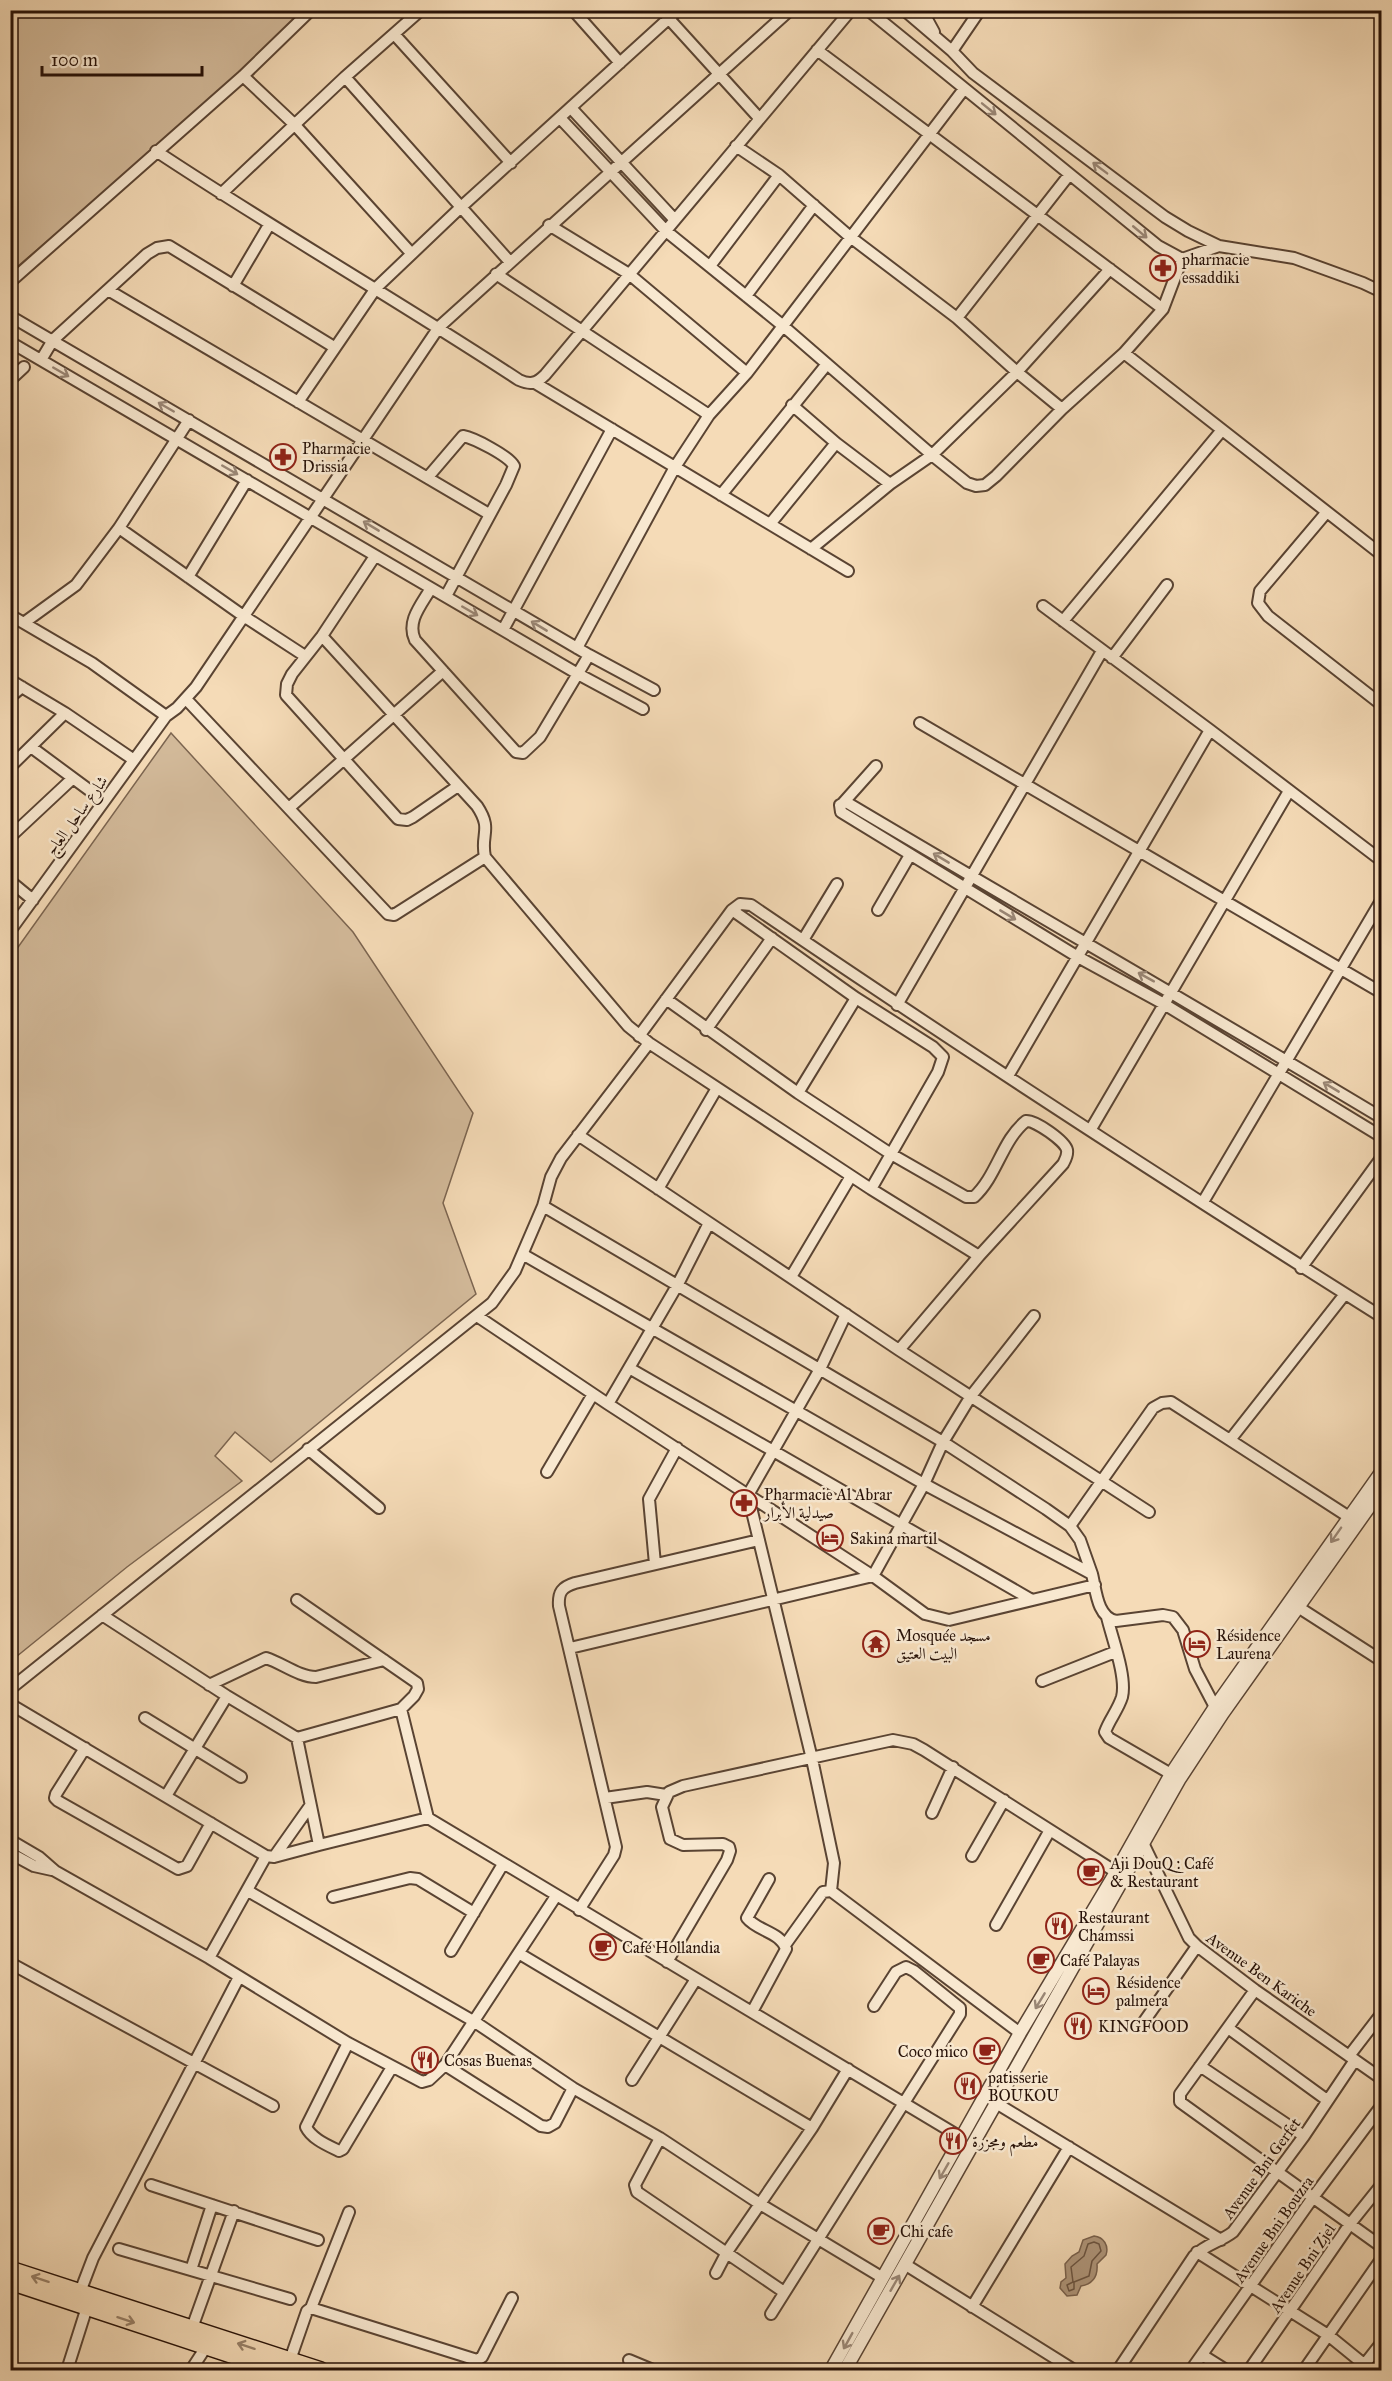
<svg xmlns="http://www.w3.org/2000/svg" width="1392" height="2381" viewBox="0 0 1392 2381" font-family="'IM FELL Great Primer',Amiri,serif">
	<rect width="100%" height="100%" fill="#f5dbb7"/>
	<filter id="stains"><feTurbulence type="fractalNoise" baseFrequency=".00333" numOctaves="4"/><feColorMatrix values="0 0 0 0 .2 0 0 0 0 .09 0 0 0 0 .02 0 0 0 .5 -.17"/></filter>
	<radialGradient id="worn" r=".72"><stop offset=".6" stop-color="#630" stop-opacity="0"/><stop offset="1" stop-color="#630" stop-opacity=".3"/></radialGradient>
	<path fill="#d2b999" stroke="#7c6550" stroke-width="1.5" d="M11,11H318L11,272Z
		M171,733L353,932L473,1113L443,1203L476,1294L271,1462L235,1432L215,1456L242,1481L127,1567L11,1661V957Z"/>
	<path fill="#af967b" stroke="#79614d" stroke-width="1.5" d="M1094,2236C1104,2237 1109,2246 1106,2255L1097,2264C1098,2276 1093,2284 1081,2286L1077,2295L1067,2296L1060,2288L1061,2282L1066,2278L1065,2264L1072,2256L1079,2252L1083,2240Z"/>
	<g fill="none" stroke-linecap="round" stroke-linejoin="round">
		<path stroke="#6b5441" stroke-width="1.5" d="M1094,2242L1099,2244L1101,2251L1092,2261L1089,2276L1074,2282V2289L1069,2291L1067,2285L1073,2282L1071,2267L1084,2256L1088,2244Z"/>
		<defs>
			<path id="minor" d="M573,10L620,63
				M661,10L759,118
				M868,10L1158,246L1182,259L1219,246
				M904,10L952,51L973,73L1165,217L1188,231L1219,246L1294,258L1363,283L1382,292
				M922,10L934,32
				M394,34L511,163
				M817,50L1163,309
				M952,51L980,10
				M243,76L294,124L411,253
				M345,77L509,261
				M571,108L675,220
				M560,118L666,231L782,325L932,455L967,483L976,486L985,485L996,476L1062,409L1124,353L1163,309L1182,259
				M736,146L779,175L849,236L957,318L1017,372L1062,409
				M156,151C275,230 399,301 519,380C530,385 536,384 545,375L851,10
				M221,194L345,77L421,10
				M549,225L629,274L747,373
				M710,266L779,175
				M496,274L709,415
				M10,282L243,76L311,10
				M233,286L269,225
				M108,290L489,514
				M746,296L814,205
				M10,316L589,655L654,690
				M957,318L1069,175
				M10,342L578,674L643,709
				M1124,353L1382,555
				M41,360L53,340L147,254L157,248L169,246L334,347
				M10,380L24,367
				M535,383L848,571
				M298,402L376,288L460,208L678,10
				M792,405L836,443L890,484
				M428,477L463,436C474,438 509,456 514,466L506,485L446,596
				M721,495L827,364
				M1326,513L1260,591L1258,603L1268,616L1382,705
				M770,524L836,443
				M119,528L242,615L305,656
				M811,549L890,484L932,455L1017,372L1110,269
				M375,556L322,636L292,674L287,684L286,695L398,819L407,820L413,817L458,786
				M188,577L247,480
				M431,588C422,604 406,621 415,640L516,752L523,753L540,737L589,655
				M1043,606L1210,730L1382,861
				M10,615L92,663L166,716
				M1063,621L1222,430
				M25,622L76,585L119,528L189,420
				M503,630L612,429
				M322,636L477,806C493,830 480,834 485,857L628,1026L649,1043L871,1189L979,1256
				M577,648L675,467L709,415L747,373L964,89
				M1112,658L1167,585
				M10,680L65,713L134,760
				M10,697L22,687
				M186,699L388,914L394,915L485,857
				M920,723L1382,993
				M31,747L104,801
				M10,767L65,713
				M843,803L876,766
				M289,808L443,671
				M10,837L72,779
				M10,881L33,900
				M732,910L856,998L933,1047L943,1057L938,1072L871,1189
				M878,910L910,855
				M10,931L166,716L177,708L196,687L439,327L790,10
				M803,940L837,884
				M666,999L798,1093L891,1154L966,1197H974C997,1176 1002,1140 1026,1121C1035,1120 1065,1141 1067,1150C1068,1156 1065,1160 1063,1164L979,1256L899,1350
				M897,1005L1102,651
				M706,1030L772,938
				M639,1036L732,910L740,904L751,905C958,1046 1169,1183 1382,1317
				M649,1043L561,1158L551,1177L543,1206L943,1442L1046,1509L1070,1526L1080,1540L1092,1574
				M1008,1076L1210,730
				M798,1093L856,998
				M1382,1118C1204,1011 1024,908 846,802L840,805L841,812L1078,957L1164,1004L1382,1137
				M1091,1129L1289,791
				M578,1135L899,1350L1149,1512
				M658,1189L717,1088
				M1203,1202L1382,899
				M524,1255L924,1484L1092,1574C1096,1590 1097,1617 1116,1621L1163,1615L1173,1617L1183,1630L1195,1669L1215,1707
				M1301,1268L1382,1157
				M791,1277L851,1176
				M477,1316L608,1404L873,1576L925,1614L949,1620L1095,1585
				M629,1368L1032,1600
				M608,1404L678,1284L709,1223
				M1230,1440L1345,1294
				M308,1449L379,1508
				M547,1472L593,1394
				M1070,1526L1153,1408L1162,1403L1171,1402L1349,1517
				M655,1564L649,1499L677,1448
				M1298,1607L1382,1661
				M102,1615L227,1696L297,1738L401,1709L414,1696L418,1689L417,1683L297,1600
				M1107,1617C1112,1638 1127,1677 1122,1697C1118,1710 1109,1720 1105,1732L1109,1738L1171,1774
				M570,1648L873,1576L924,1484L943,1442L971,1396L1034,1316
				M1042,1681L1115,1652
				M209,1685L266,1658C282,1663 299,1677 316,1677L384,1660
				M10,1689L492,1303L515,1271L543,1206
				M10,1704L266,1856
				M145,1718L241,1777
				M297,1738L319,1845L428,1818L401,1709
				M85,1748L56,1794L55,1798L58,1801L178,1869L187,1866L211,1823
				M166,1796L227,1696
				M605,1798L647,1792L666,1795
				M932,1813L953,1767
				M428,1818L962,2138
				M10,1840L39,1857L55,1871L209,1958L348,2043L422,2082L429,2080L445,2065L556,1896
				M1137,1840L1143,1843L1189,1938L1197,1946L1255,1990L1382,2079
				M10,1853L34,1866L52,1870
				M972,1856L1004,1800
				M274,1857L310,1806
				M248,1891L475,2022L573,2088L660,2138L760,2204L883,2278
				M831,1891L834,1863L812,1759L748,1495L820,1369L846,1314
				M333,1897L410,1878L418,1879L474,1913
				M579,1910L614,1855L616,1847L559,1606C558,1592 562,1587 575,1583L759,1540
				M996,1925L1050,1830
				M785,1945L823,1892L831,1891L1020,2033
				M451,1951L503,1864
				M520,1954L812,2128
				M209,1958L266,1856L274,1857L319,1845
				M667,1962L727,1860L730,1851L729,1847L723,1844L683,1845L670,1839L662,1807L669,1792L683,1786L893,1740L913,1744L924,1750L1116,1872
				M10,1963L273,2106
				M1255,1990L1180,2094V2102L1382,2247
				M752,2012L786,1949C781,1932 757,1931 747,1918L769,1879
				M1143,2023L1197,1946
				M1228,2028L1327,2100
				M348,2043L306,2127C312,2139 327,2145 339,2151L343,2149L392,2067
				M1349,2056L1382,2013
				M445,2065L541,2126L548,2127L555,2123L573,2088
				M1200,2066L1304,2136
				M632,2080L696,1979
				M996,2103L1221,2240
				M660,2138L635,2185L637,2192L784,2292
				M151,2185L318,2240
				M119,2249L290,2299
				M1197,2252L1328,2335L1371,2370
				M906,2265L1074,2370
				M191,2270L212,2205
				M716,2273L727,2252L812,2128L848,2069
				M80,2292L93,2258L239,1977
				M972,2307L1069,2147
				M311,2308L349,2212
				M771,2314L960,2014V2008L914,1971L906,1967L896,1972L874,2006
				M192,2328L234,2211
				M1202,2355L1226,2370
				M290,2360L307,2311L311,2308L477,2360L482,2357L512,2298
				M629,2360L653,2370
				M67,2370L87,2307
				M191,2370L206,2347
				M1118,2370L1194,2256C1206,2244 1220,2242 1233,2232L1304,2136L1355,2060
				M1191,2370L1314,2196L1382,2105
				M1249,2370L1350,2224L1382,2184
				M1304,2370L1382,2258
				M1360,2370L1382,2342"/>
			<path id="tertiary" d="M831,2370L1020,2033L1116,1872L1171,1774L1215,1707L1382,1471
				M845,2370L1179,1780L1223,1713L1382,1489"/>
			<path id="primary" d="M10,2269L321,2370
				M10,2282L276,2370"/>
		</defs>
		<use href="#minor" stroke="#5a4433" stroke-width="14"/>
		<use href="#tertiary" stroke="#5a4433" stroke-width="15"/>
		<use href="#primary" stroke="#271107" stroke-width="18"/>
		<use href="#minor" stroke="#f8e8d0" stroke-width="10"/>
		<use href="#tertiary" stroke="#f8e8d0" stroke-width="12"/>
		<use href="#primary" stroke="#f5dbb7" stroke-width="15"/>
	</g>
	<defs><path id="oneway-shaft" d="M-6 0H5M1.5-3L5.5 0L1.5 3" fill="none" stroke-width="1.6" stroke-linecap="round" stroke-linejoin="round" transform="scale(1.5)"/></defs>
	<g stroke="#9a8776">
		<use href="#oneway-shaft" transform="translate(989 109) rotate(39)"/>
		<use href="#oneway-shaft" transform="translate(1100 168) rotate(-143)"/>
		<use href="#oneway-shaft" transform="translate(1140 232) rotate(40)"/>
		<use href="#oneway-shaft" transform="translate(61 372) rotate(30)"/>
		<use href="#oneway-shaft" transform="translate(166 407) rotate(-150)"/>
		<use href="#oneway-shaft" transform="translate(230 470) rotate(30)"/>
		<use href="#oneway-shaft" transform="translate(371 526) rotate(-149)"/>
		<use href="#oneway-shaft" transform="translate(470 611) rotate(30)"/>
		<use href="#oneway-shaft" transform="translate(539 626) rotate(-149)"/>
		<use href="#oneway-shaft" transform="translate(941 858) rotate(-149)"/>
		<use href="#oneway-shaft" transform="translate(1008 915) rotate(31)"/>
		<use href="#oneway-shaft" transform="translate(1146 977) rotate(-151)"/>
		<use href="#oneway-shaft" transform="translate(1331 1087) rotate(-149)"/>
		<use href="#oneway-shaft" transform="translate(1336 1535) rotate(125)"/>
		<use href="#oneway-shaft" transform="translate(1040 2001) rotate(121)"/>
		<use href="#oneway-shaft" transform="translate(944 2171) rotate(120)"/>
		<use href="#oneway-shaft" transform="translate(895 2283) rotate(-60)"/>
		<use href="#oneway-shaft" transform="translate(848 2341) rotate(119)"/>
	</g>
	<g stroke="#988068">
		<use href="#oneway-shaft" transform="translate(40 2279) rotate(-162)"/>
		<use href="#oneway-shaft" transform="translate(126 2320) rotate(18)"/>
		<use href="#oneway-shaft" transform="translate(246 2346) rotate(-162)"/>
	</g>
	<defs>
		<symbol id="pharmacy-ring" viewBox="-11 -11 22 22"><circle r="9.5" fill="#f8e8d0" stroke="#8f2418" stroke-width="1.5"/><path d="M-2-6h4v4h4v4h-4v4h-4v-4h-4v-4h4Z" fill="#8f2418"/></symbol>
		<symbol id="hotel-ring" viewBox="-11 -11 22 22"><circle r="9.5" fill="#f8e8d0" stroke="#8f2418" stroke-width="1.5"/><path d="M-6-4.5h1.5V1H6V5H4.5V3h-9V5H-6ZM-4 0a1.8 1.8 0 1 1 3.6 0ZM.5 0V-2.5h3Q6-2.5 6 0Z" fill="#8f2418"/></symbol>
		<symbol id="temple-ring" viewBox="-11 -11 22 22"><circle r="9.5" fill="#f8e8d0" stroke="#8f2418" stroke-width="1.5"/><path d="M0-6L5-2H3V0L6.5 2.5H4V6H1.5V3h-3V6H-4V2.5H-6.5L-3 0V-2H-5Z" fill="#8f2418"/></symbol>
		<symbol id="cafe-ring" viewBox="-11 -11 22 22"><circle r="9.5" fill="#f8e8d0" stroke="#8f2418" stroke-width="1.5"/><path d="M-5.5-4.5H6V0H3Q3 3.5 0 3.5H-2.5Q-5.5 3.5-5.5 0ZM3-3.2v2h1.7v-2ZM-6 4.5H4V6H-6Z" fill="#8f2418"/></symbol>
		<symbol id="restaurant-ring" viewBox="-11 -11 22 22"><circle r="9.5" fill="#f8e8d0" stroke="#8f2418" stroke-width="1.5"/><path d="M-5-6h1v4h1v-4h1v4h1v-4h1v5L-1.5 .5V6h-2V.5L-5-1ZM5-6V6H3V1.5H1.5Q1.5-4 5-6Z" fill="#8f2418"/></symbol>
	</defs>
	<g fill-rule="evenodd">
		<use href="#pharmacy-ring" x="1148" y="253" width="30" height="30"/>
		<use href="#pharmacy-ring" x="268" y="442" width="30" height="30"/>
		<use href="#pharmacy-ring" x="729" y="1488" width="30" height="30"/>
		<use href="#hotel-ring" x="815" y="1523" width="30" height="30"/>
		<use href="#temple-ring" x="861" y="1629" width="30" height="30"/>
		<use href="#hotel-ring" x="1182" y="1629" width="30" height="30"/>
		<use href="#cafe-ring" x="1076" y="1857" width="30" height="30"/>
		<use href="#restaurant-ring" x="1044" y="1911" width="30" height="30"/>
		<use href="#cafe-ring" x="588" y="1932" width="30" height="30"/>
		<use href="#cafe-ring" x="1026" y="1945" width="30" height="30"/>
		<use href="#hotel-ring" x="1081" y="1976" width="30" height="30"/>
		<use href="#restaurant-ring" x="1063" y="2011" width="30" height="30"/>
		<use href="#cafe-ring" x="972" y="2036" width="30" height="30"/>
		<use href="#restaurant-ring" x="410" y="2045" width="30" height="30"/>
		<use href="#restaurant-ring" x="953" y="2071" width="30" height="30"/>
		<use href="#restaurant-ring" x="938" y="2126" width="30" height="30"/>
		<use href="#cafe-ring" x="866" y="2216" width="30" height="30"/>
	</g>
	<g text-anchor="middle" stroke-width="5" stroke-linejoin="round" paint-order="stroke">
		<g font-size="16" fill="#271107" stroke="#f8e8d0" text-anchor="start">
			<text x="1182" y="265">pharmacie<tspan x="1182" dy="18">essaddiki</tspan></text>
			<text x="302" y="454">Pharmacie<tspan x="302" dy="18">Drissia</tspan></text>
			<text x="764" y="1500">Pharmacie Al Abrar<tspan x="764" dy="18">صيدلية الأبرار</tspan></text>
			<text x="850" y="1544">Sakina martil</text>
			<text x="896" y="1641">Mosquée مسجد<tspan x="896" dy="18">البيت العتيق</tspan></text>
			<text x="1216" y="1641">Résidence<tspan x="1216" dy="18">Laurena</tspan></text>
			<text x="1110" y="1869">Aji DouQ : Café<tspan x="1110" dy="18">&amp; Restaurant</tspan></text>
			<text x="1078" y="1923">Restaurant<tspan x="1078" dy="18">Chamssi</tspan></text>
			<text x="622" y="1953">Café Hollandia</text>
			<text x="1060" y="1966">Café Palayas</text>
			<text x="1116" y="1988">Résidence<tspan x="1116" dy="18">palmera</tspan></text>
			<text x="1098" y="2032">KINGFOOD</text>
			<text x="968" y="2057" text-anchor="end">Coco mico</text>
			<text x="444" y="2066">Cosas Buenas</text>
			<text x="988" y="2083">patisserie<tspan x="988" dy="18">BOUKOU</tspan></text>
			<text x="972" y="2147">مطعم ومجزرة</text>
			<text x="900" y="2237">Chi cafe</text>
		</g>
		<g font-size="16" fill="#271107" stroke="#f8e8d0">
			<text transform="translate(76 815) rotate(-54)" y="6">شارع ساحل العاج</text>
			<text transform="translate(1262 1974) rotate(36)" y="6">Avenue Ben Kariche</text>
			<text transform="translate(1261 2168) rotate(-54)" y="6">Avenue Bni Gerfet</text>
			<text transform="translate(1273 2229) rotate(-55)" y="6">Avenue Bni Bouzra</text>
			<text transform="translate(1302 2268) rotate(-56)" y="6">Avenue Bni Zjel</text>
		</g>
	</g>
	<rect width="1392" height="2381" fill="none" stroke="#f5dbb7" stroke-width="36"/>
	<rect x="12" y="12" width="1368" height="2357" fill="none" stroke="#271107" stroke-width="3"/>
	<rect x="18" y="18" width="1356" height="2345" fill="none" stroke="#271107" stroke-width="1.5"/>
	<path d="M42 66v9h160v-9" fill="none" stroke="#271107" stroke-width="3"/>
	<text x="51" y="66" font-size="18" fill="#271107" stroke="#f8e8d0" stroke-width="4.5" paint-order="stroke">100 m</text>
	<rect width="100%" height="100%" filter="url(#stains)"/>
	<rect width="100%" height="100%" fill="url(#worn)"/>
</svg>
